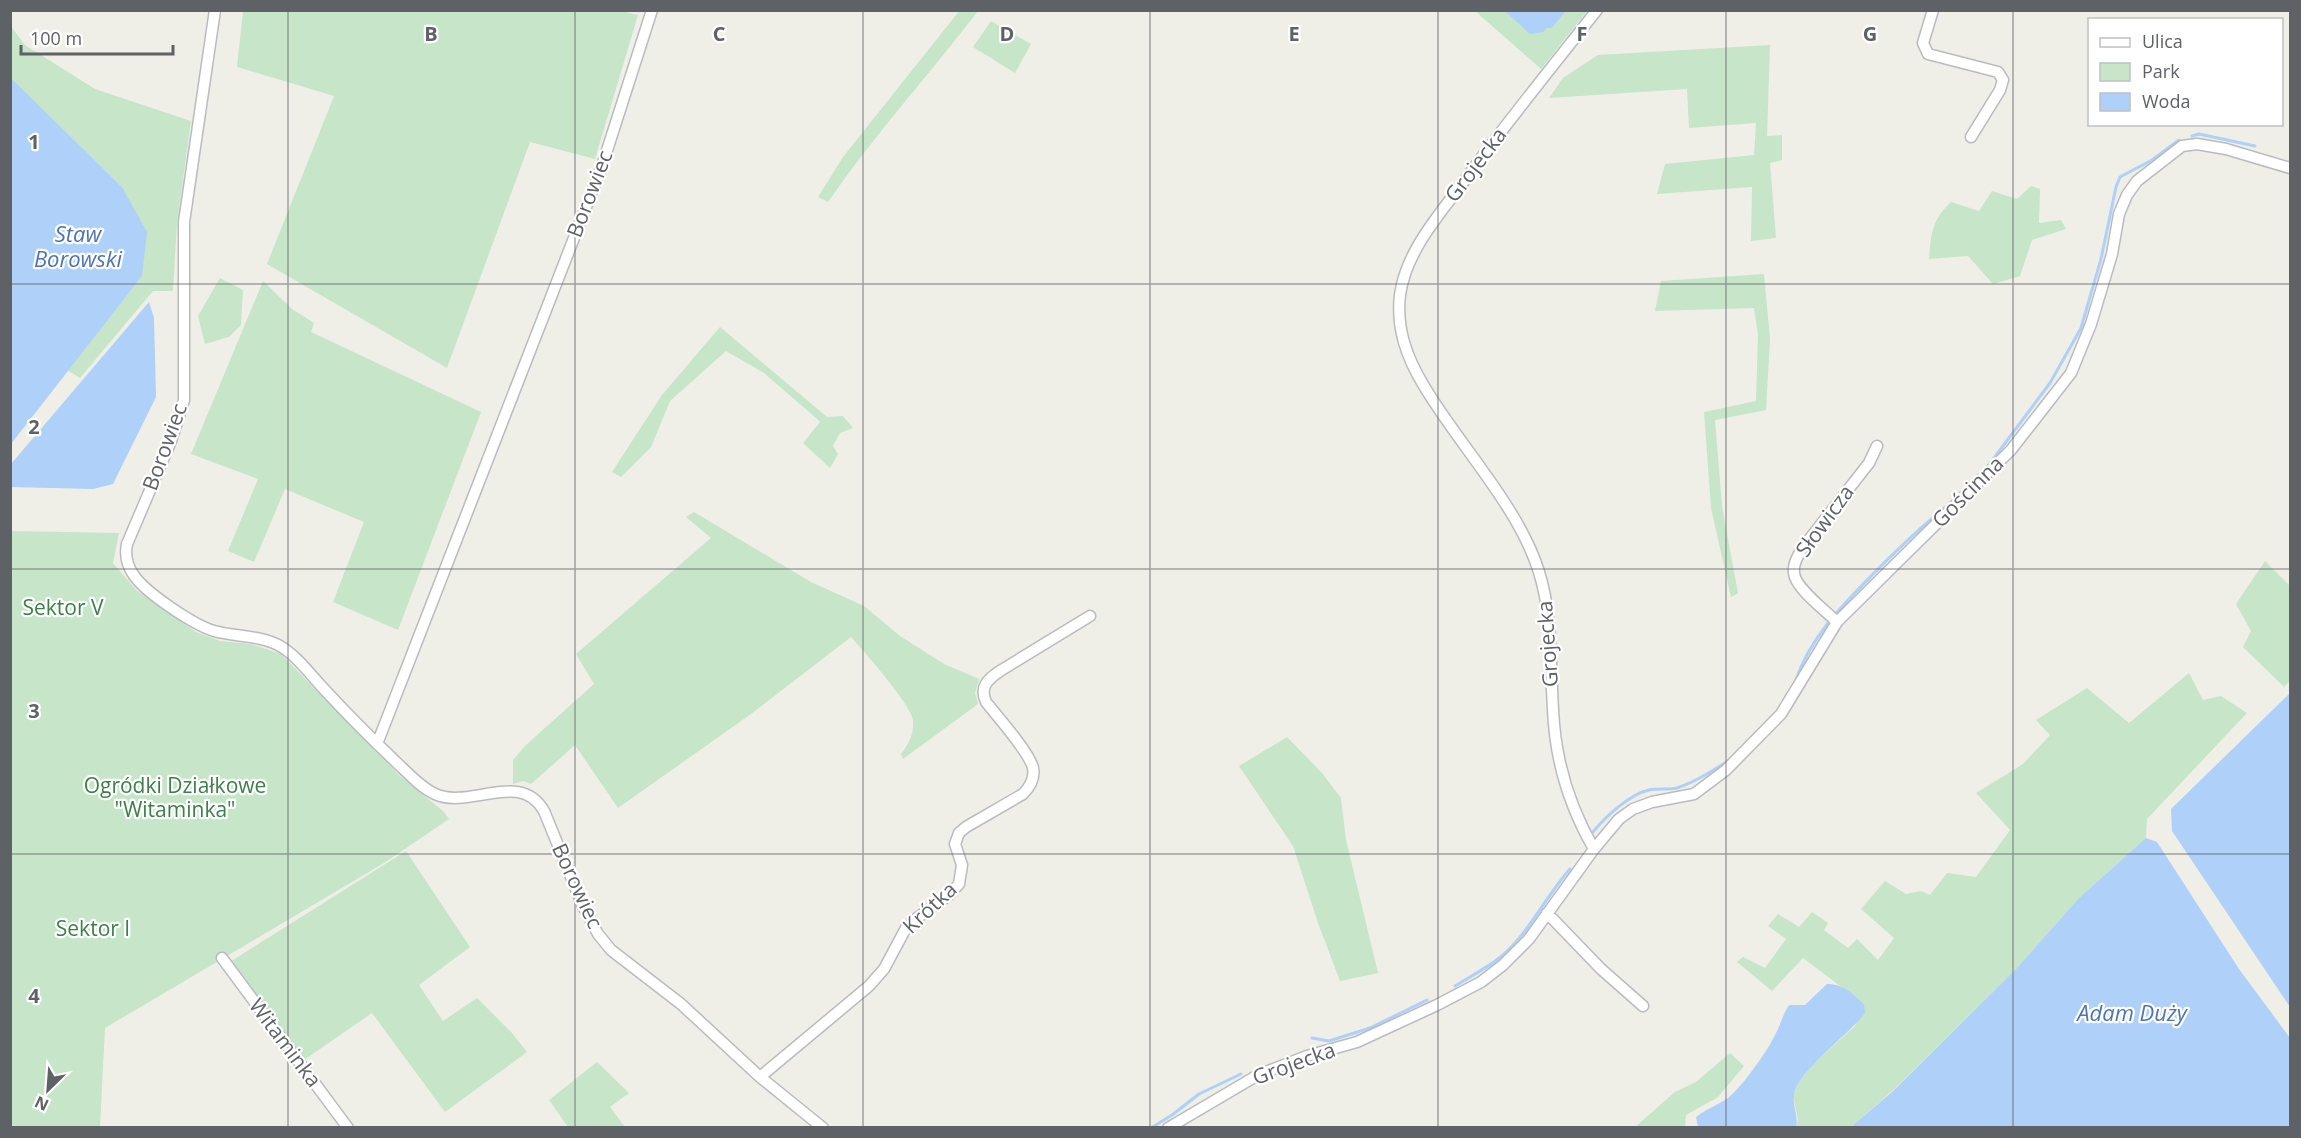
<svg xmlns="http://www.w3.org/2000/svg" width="2301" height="1138" viewBox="0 0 2301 1138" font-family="'Open Sans',sans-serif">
	<rect width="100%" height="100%" fill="#efefe7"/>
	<path fill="#c6e5c9" d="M960,10L978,11C929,75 874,135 828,202L818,197L843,157Z
		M621,11L638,15L595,159L530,142L447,368L267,264L334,96L237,67L243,11Z
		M1475,11H1509L1552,28L1566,11H1587L1541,69Z
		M991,21L1031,44L1015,73L973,47Z
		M10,25L25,45L95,89L191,121L177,223L173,291H153L80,378L67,370L142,276L122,187L11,78Z
		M1770,45L1767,136L1782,135V160L1770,163L1776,238L1751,241L1752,187L1657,194L1665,164L1754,155L1756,123L1689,128L1687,89L1549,98L1563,78L1598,55Z
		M2031,186L2040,189L2039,223L2061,220L2066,229L2032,240L2020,276L1993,284L1968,256L1929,259C1931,233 1932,220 1951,202L1979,211L1992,191L2017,199Z
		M1764,274L1770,339L1766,410L1715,420L1722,506L1738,593L1731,597L1711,508L1704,412L1756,401L1758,335L1754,308L1655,311L1661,281Z
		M220,278L243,290L241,325L229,337L205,344L198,316Z
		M263,281L292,309L314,323L311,332L481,412L398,630L333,602L364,522L285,489L254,562L228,551L258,479L191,454Z
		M720,327L827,417L843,416L853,428L840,433L833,446L838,454L830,468L803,443L820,422L816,418L764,373L726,351L670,401L651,447L621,477L612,472L662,395Z
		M694,512L811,582L864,606L900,636L944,664L979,679L975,693L978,704L903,759L901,754C909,743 914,735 913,720C912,706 863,650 851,637L751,714L618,808L575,745L531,784L523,781L513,784V760L526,745L594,684L576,654L711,538L686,517Z
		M11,531L119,533L113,563L136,590L196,632L220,641L251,644L281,654L400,776L444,812L449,819L384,863L105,1028L100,1127H11Z
		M2265,561L2290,586V681L2284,687L2243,647L2251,631L2236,604Z
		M2189,673L2203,700L2221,696L2247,713L2147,819L2146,838L2079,898L2016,969L1891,1092L1851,1127H1796L1798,1119L1793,1096L1799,1082L1811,1066L1855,1026L1864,1004L1803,958L1772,991L1737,962L1743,957L1765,968L1786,939L1768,926L1778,914L1799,927L1812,912L1828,923L1824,930L1848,948L1857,939L1878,960L1894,938L1861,909L1885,881L1906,894L1921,891L1930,895L1947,873L1976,877L2010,830L1976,793L2023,764L2050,735L2036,720L2087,688L2129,723Z
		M1287,737L1322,773L1341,798L1346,840L1378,973L1340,981L1318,923L1293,846L1239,766Z
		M406,851L470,947L419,985L443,1021L477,998L512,1033L527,1052L445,1112L372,1013L304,1060L230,962Z
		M1730,1053L1744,1066L1718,1097L1686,1115L1685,1127H1698H1635L1675,1092L1696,1082Z
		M597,1062L629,1093L610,1107L625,1127H568L549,1100Z"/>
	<path fill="#aed0f9" d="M1505,11H1566L1552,28H1546L1543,32L1530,34Z
		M11,78L122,187L147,232L142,276L11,444Z
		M149,302L154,318L156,397L113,484L93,489L11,487V464Z
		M2290,693V1007L2172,831L2171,809Z
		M2146,838L2157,842L2239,969L2290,1038V1127H1851L1892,1092L2016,969L2079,898Z
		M1827,984C1844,984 1851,993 1864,1004L1865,1013C1849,1035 1797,1071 1794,1095C1792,1106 1799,1116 1796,1127H1698L1696,1117C1706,1109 1718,1105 1728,1098C1741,1088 1766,1053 1773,1039C1780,1027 1782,1016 1789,1005H1805Z"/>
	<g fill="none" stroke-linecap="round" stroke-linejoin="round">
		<path stroke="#aed0f9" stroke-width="3" d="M2192,136L2199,134L2255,146
			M1988,466L2050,383L2081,328L2101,259L2116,187L2120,177L2152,160L2179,140
			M1796,680C1811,635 1845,603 1878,569C1900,547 1923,525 1947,506
			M1593,832C1605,817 1630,794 1649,790C1658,788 1668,790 1677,788C1697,781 1714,770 1731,759
			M1455,986C1471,976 1489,967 1503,955C1530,931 1546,896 1570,869
			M1312,1038L1329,1041L1370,1028L1427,1000
			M1151,1128L1172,1115L1199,1094L1241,1074"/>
		<defs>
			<path id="minor" d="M215,10L184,222V400L171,441L127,544C125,554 127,565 133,574C144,592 194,625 214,631C236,637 260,635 280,646C297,656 310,674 323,688C346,713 371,738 396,762C408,773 420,787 435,794C470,810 520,769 544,811L583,906L598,934L611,950L681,1004L760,1077L823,1128
				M1933,10L1923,43L1928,54L1998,72L2003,80L2000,90L1971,137
				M1837,622C1826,611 1795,588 1794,573C1793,564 1797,558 1801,550L1869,463L1877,446
				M377,744L602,166L652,10
				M1594,849L1619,819L1633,809L1652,802L1694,794L1726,770L1781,714L1837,622L2011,450L2071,373L2091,324L2112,254L2119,214L2127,195L2137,181L2182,146L2197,144L2226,149L2290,168
				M1547,913L1601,969L1643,1006
				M222,958L348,1128
				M760,1077L869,986L884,969L906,928L917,918L949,895L959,884L962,865L955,844L959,833L966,827L1023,794C1030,787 1035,779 1033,768C1030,753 997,716 986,702C979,687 988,679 1000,671L1090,616
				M1168,1128L1258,1075L1307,1056L1357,1042L1437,1005L1481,982L1503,965L1529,939L1594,849C1569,806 1555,759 1553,709C1550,663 1553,617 1539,572C1519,507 1459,445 1424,386C1407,358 1396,329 1400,295C1406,251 1439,215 1465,180C1507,122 1552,67 1597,10"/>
		</defs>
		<use href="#minor" stroke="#b9bbc0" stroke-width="13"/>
		<use href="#minor" stroke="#fff" stroke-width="10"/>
	</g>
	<path fill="none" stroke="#5e6166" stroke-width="1.5" stroke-opacity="0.55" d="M288,10V1128M575,10V1128M863,10V1128M1150,10V1128M1438,10V1128M1726,10V1128M2013,10V1128M10,284H2290M10,569H2290M10,854H2290"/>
	<g text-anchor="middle" stroke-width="4.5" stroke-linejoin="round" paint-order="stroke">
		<g font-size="21" fill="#5e6166" stroke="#fff">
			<text transform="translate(1476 165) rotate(-53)" y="7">Grojecka</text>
			<text transform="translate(590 194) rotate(-69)" y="7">Borowiec</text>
			<text transform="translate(165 447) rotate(-70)" y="7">Borowiec</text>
			<text transform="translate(1968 492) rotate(-45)" y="7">Gościnna</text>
			<text transform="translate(1825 521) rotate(-54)" y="7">Słowicza</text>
			<text transform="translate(1548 644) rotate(-94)" y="7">Grojecka</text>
			<text transform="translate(577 886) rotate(65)" y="7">Borowiec</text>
			<text transform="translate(930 908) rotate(-43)" y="7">Krótka</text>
			<text transform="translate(285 1043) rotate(53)" y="7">Witaminka</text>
			<text transform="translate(1294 1064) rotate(-20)" y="7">Grojecka</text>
		</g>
		<g font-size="21" fill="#3b8046" stroke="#fff">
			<text x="63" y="615">Sektor V</text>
			<text x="175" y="793">Ogródki Działkowe<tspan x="175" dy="24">"Witaminka"</tspan></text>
			<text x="93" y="936">Sektor I</text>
		</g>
		<g font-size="22" font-style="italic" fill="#4e74b3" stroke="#fff">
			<text x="78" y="242">Staw<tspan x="78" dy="25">Borowski</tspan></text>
			<text x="2132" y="1021">Adam Duży</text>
		</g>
	</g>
	<g font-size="20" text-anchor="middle" font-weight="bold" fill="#5e6166" stroke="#fff" stroke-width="4.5" stroke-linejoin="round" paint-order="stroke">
		<text x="431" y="41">B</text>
		<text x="719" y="41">C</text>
		<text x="1007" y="41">D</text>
		<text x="1294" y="41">E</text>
		<text x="1582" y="41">F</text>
		<text x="1870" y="41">G</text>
		<text x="34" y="149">1</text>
		<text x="34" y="434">2</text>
		<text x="34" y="718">3</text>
		<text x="34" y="1003">4</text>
	</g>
	<rect width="2301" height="1138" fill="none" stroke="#5e6166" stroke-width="24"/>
	<rect x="2088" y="18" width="195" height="108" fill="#ffffff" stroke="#bfc0c2" stroke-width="1.5"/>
	<rect x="2100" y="38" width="30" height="9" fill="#ffffff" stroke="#bfc0c2" stroke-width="1.5"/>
	<text x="2142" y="48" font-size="18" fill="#5e6166">Ulica</text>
	<rect x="2100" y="63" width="30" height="18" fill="#c6e5c9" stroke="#bfc0c2" stroke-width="1.5"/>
	<text x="2142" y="78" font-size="18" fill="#5e6166">Park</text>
	<rect x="2100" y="93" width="30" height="18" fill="#aed0f9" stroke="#bfc0c2" stroke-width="1.5"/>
	<text x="2142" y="108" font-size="18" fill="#5e6166">Woda</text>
	<g transform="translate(48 1090) rotate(205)" stroke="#ffffff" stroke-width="4.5" paint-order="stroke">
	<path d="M0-4.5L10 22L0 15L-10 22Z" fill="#5e6166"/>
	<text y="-9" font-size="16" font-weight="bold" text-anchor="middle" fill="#5e6166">N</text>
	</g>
	<path d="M21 45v9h152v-9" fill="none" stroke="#5e6166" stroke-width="3"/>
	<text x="30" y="45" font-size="18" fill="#5e6166" stroke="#ffffff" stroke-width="4.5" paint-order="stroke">100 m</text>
</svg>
